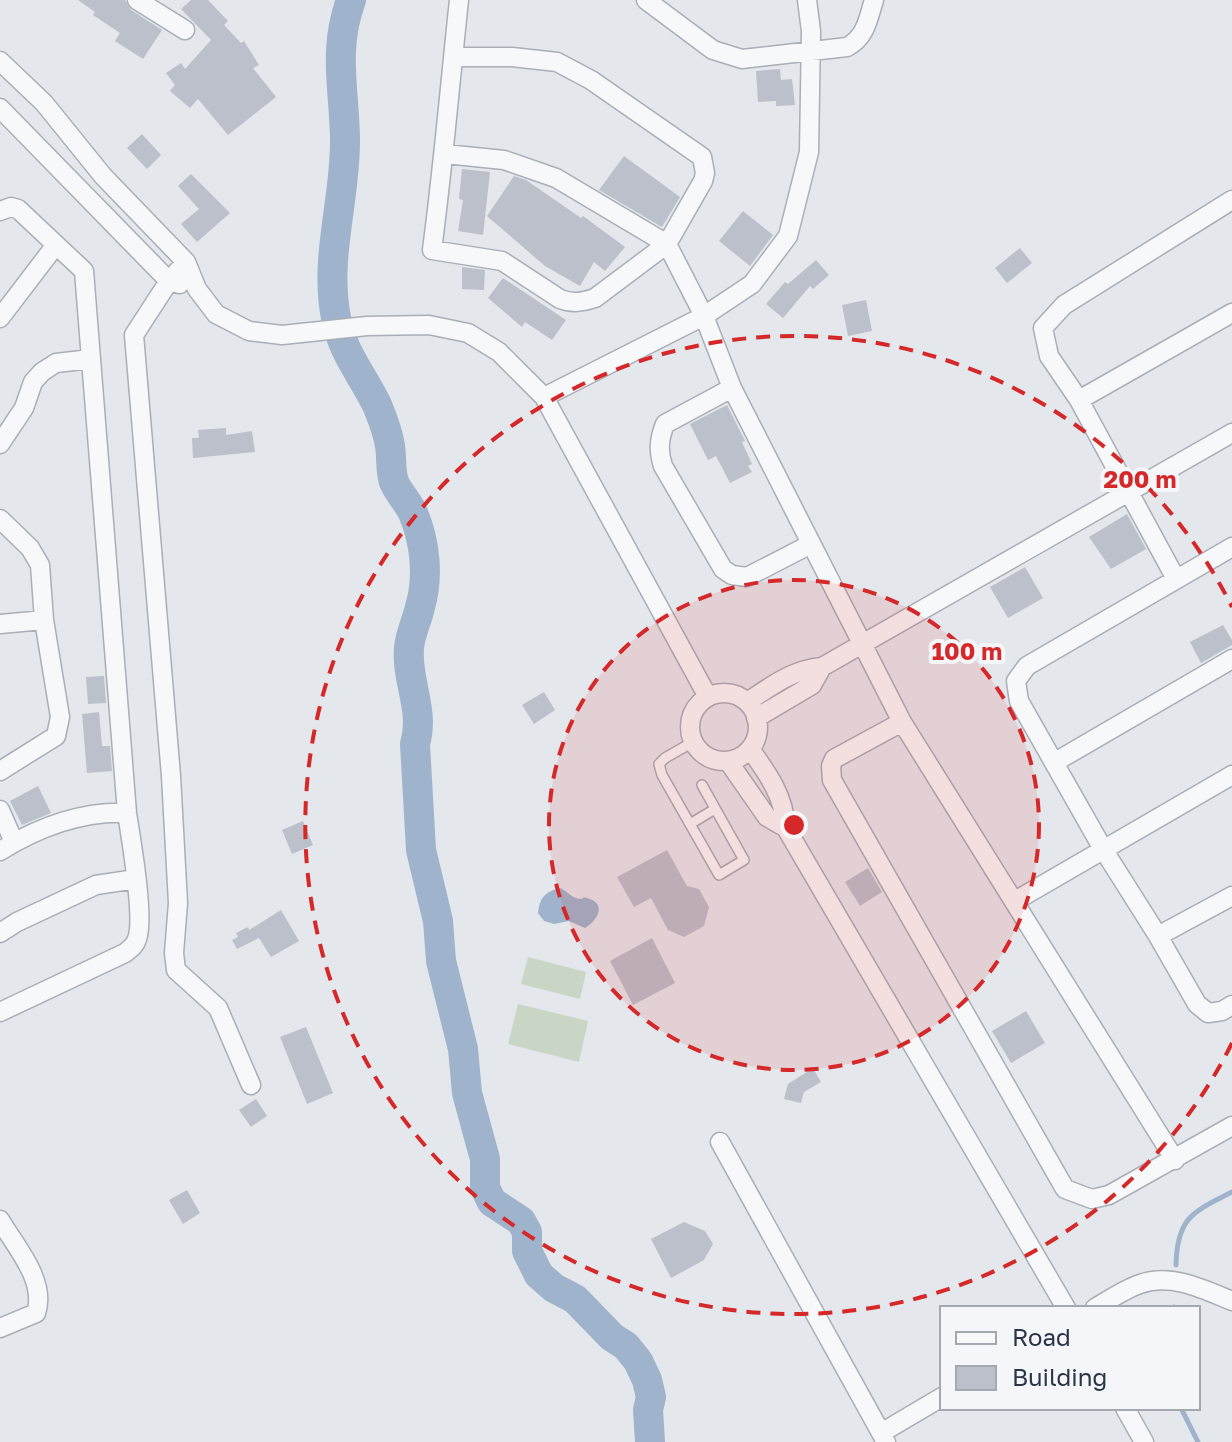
<svg xmlns="http://www.w3.org/2000/svg" width="1232" height="1442" viewBox="0 0 1232 1442" font-family="'Golos Text',sans-serif">
	<rect width="100%" height="100%" fill="#e4e7ec"/>
	<path fill="#c9d6c5" d="M528,957L586,972L580,999L521,984Z
		M518,1004L588,1021L579,1062L508,1044Z"/>
	<path fill="#9fb4cc" d="M560,888C566,890 570,896 576,898C588,901 578,895 590,899C607,905 596,922 585,928L569,921L554,924L544,921L538,913C540,898 544,892 560,888Z"/>
	<g fill="none" stroke-linecap="round" stroke-linejoin="round">
		<path stroke="#9fb4cc" stroke-width="5" d="M1176,1265C1177,1217 1193,1212 1232,1192
			M1174,1308V1307
			M1181,1408L1198,1442"/>
		<path stroke="#9fb4cc" stroke-width="30" d="M351,0C333,50 344,87 345,138C346,199 324,257 336,318C342,352 363,376 377,405C382,417 388,432 390,446C392,458 390,470 394,482C398,492 408,502 413,513C425,541 429,577 420,607C417,621 410,634 409,648C406,681 425,710 415,744L421,850L438,921L441,961L463,1049L467,1093L485,1159V1188L492,1202L521,1221L527,1232V1251L539,1275L554,1288L575,1299L612,1337L626,1346L638,1361L647,1380L651,1397L648,1410L650,1442"/>
	</g>
	<path fill="#bbc0ca" d="M78,0H125L131,10L162,30L143,59L115,41L120,33L93,15L95,12Z
		M191,0H208L228,21L224,25L241,43L244,41L259,65L253,68L276,97L228,135L198,99L190,108L170,91L175,85L166,73L181,63L185,69L211,40L181,9Z
		M780,69L781,80L792,79L795,105L776,106V101L758,102L756,71Z
		M142,134L161,155L147,169L127,148Z
		M624,156L680,197L662,227L599,190Z
		M462,169L490,172L483,235L458,231L463,200L459,199Z
		M191,174L230,213L197,242L181,224L199,209L178,186Z
		M514,176L526,180L581,218L583,216L625,247L605,271L594,262L580,286L545,266L487,216Z
		M743,211L773,235L750,266L719,241Z
		M1020,248L1032,263L1007,283L995,268Z
		M816,260L829,275L813,289L810,286L783,318L766,304L785,282L788,284Z
		M462,267L485,270L484,290L462,289Z
		M503,278L566,320L552,340L525,322L522,327L488,298Z
		M866,300L872,331L848,336L842,305Z
		M727,405L745,441L742,442L752,464L748,466L752,472L730,483L716,456L708,460L690,424Z
		M226,428V435L252,431L255,452L193,458L192,438H199L198,430Z
		M1127,514L1146,549L1111,569L1089,537Z
		M1025,567L1043,598L1008,618L990,587Z
		M1223,625L1232,640V645L1201,663L1190,642Z
		M104,676L106,703L88,704L86,677Z
		M544,692L555,710L534,724L522,705Z
		M99,712L102,746H110L112,771L87,773L82,714Z
		M38,786L51,813L22,825L10,801Z
		M303,821L313,845L292,854L282,830Z
		M667,850L687,886L699,889L709,907L704,926L684,937L668,930L651,898L634,907L617,877Z
		M868,868L882,892L860,906L845,882Z
		M281,910L299,941L271,957L259,938L237,949L232,940L238,937L236,933L248,927L249,930Z
		M652,938L675,983L633,1005L610,961Z
		M1026,1011L1045,1043L1011,1063L992,1031Z
		M306,1027L333,1093L307,1104L280,1037Z
		M813,1068L821,1082L804,1092L801,1103L784,1099L788,1084Z
		M256,1099L267,1116L251,1127L239,1110Z
		M187,1190L200,1213L183,1224L169,1200Z
		M684,1222L705,1231L713,1244L704,1260L671,1278L651,1239Z"/>
	<g fill="none" stroke-linecap="round" stroke-linejoin="round">
		<defs>
			<path id="service" d="M693,742L665,758L659,764L662,775L719,875L744,860L702,785
				M690,824L715,809"/>
			<path id="minor" d="M137,0L185,30
				M646,0L713,50L742,59L847,47C866,37 868,19 874,0
				M453,57H512L557,62L591,80L702,157L705,173L703,181L667,244L595,298C582,302 573,304 560,299L502,261L432,250C443,167 450,84 459,0
				M0,61L44,103L103,176L186,262L197,289L216,314L249,331L282,335L367,326L429,325L468,333L499,352L544,397L708,697
				M0,108L169,281L180,284
				M445,154L504,160L556,178L667,244L704,316L732,388L902,722L1175,1160
				M0,211L11,207L18,209L84,271L127,813C131,839 145,918 137,939C135,946 130,949 125,953L0,1012
				M186,262L169,281L134,335L171,776L178,903L174,953L176,970L218,1008L251,1085
				M0,318L55,246
				M732,388L665,424C659,439 658,450 663,466L723,569L732,575L747,577L811,544
				M544,397L704,316L752,284L788,236L809,152L811,31L807,0
				M1079,400L1232,313
				M0,444L24,408L33,382L42,372L56,363L91,359
				M0,519L30,548L40,565L44,620L60,717L56,736L0,771
				M1232,547L1027,666L1016,681L1019,701L1103,849L1158,936L1197,1004L1208,1013L1222,1011L1232,1005
				M1176,579L1079,400L1049,356L1043,328L1064,305L1232,200
				M0,624L44,620
				M690 727a34 34 0 1 1 68 0a34 34 0 1 1-68 0Z
				M747,702C772,686 791,670 822,667L1232,433
				M756,718L812,685L822,667
				M902,722L834,759L831,766L832,780L1065,1189L1092,1199L1109,1195L1232,1126
				M750,749C768,774 784,796 786,828L1066,1308
				M728,761L767,817L786,828
				M1055,762L1232,659
				M0,810L14,842
				M0,851C39,827 81,811 127,813
				M1015,901L1232,775
				M0,933L17,922L96,885L136,879
				M1158,936L1232,896
				M720,1142L886,1442
				M0,1220C15,1246 47,1281 36,1313L0,1328
				M1095,1308C1109,1300 1125,1289 1140,1284C1172,1273 1203,1289 1232,1301
				M1125,1408L1144,1442
				M881,1433L942,1397"/>
		</defs>
		<use href="#service" stroke="#a9aeb7" stroke-width="12"/>
		<use href="#minor" stroke="#a9aeb7" stroke-width="21"/>
		<use href="#service" stroke="#f7f8fa" stroke-width="9"/>
		<use href="#minor" stroke="#f7f8fa" stroke-width="18"/>
	</g>
	<circle cx="794" cy="825" r="245" fill="#d62828" fill-opacity=".12"/>
	<g fill="none" stroke="#d62828" stroke-width="4" stroke-dasharray="14 10">
		<circle cx="794" cy="825" r="245"/>
		<path d="M1232 1043A489 489 0 1 1 1232 607"/>
	</g>
	<circle cx="794" cy="825" r="12" fill="#d62828" stroke="#f4f6f9" stroke-width="4"/>
	<g font-size="24" text-anchor="middle" font-weight="bold" fill="#d62828" stroke="#f4f6f9" stroke-width="8" stroke-linejoin="round" paint-order="stroke">
		<text x="1140" y="488">200 m</text>
		<text x="967" y="660">100 m</text>
	</g>
	<rect x="940" y="1306" width="260" height="104" fill="#f4f6f9" stroke="#a4a8b1" stroke-width="2"/>
	<rect x="956" y="1332" width="40" height="12" fill="#f7f8fa" stroke="#a4a8b1" stroke-width="2"/>
	<text x="1012" y="1346" font-size="24" fill="#2b3445">Road</text>
	<rect x="956" y="1366" width="40" height="24" fill="#bbc0ca" stroke="#a4a8b1" stroke-width="2"/>
	<text x="1012" y="1386" font-size="24" fill="#2b3445">Building</text>
</svg>
